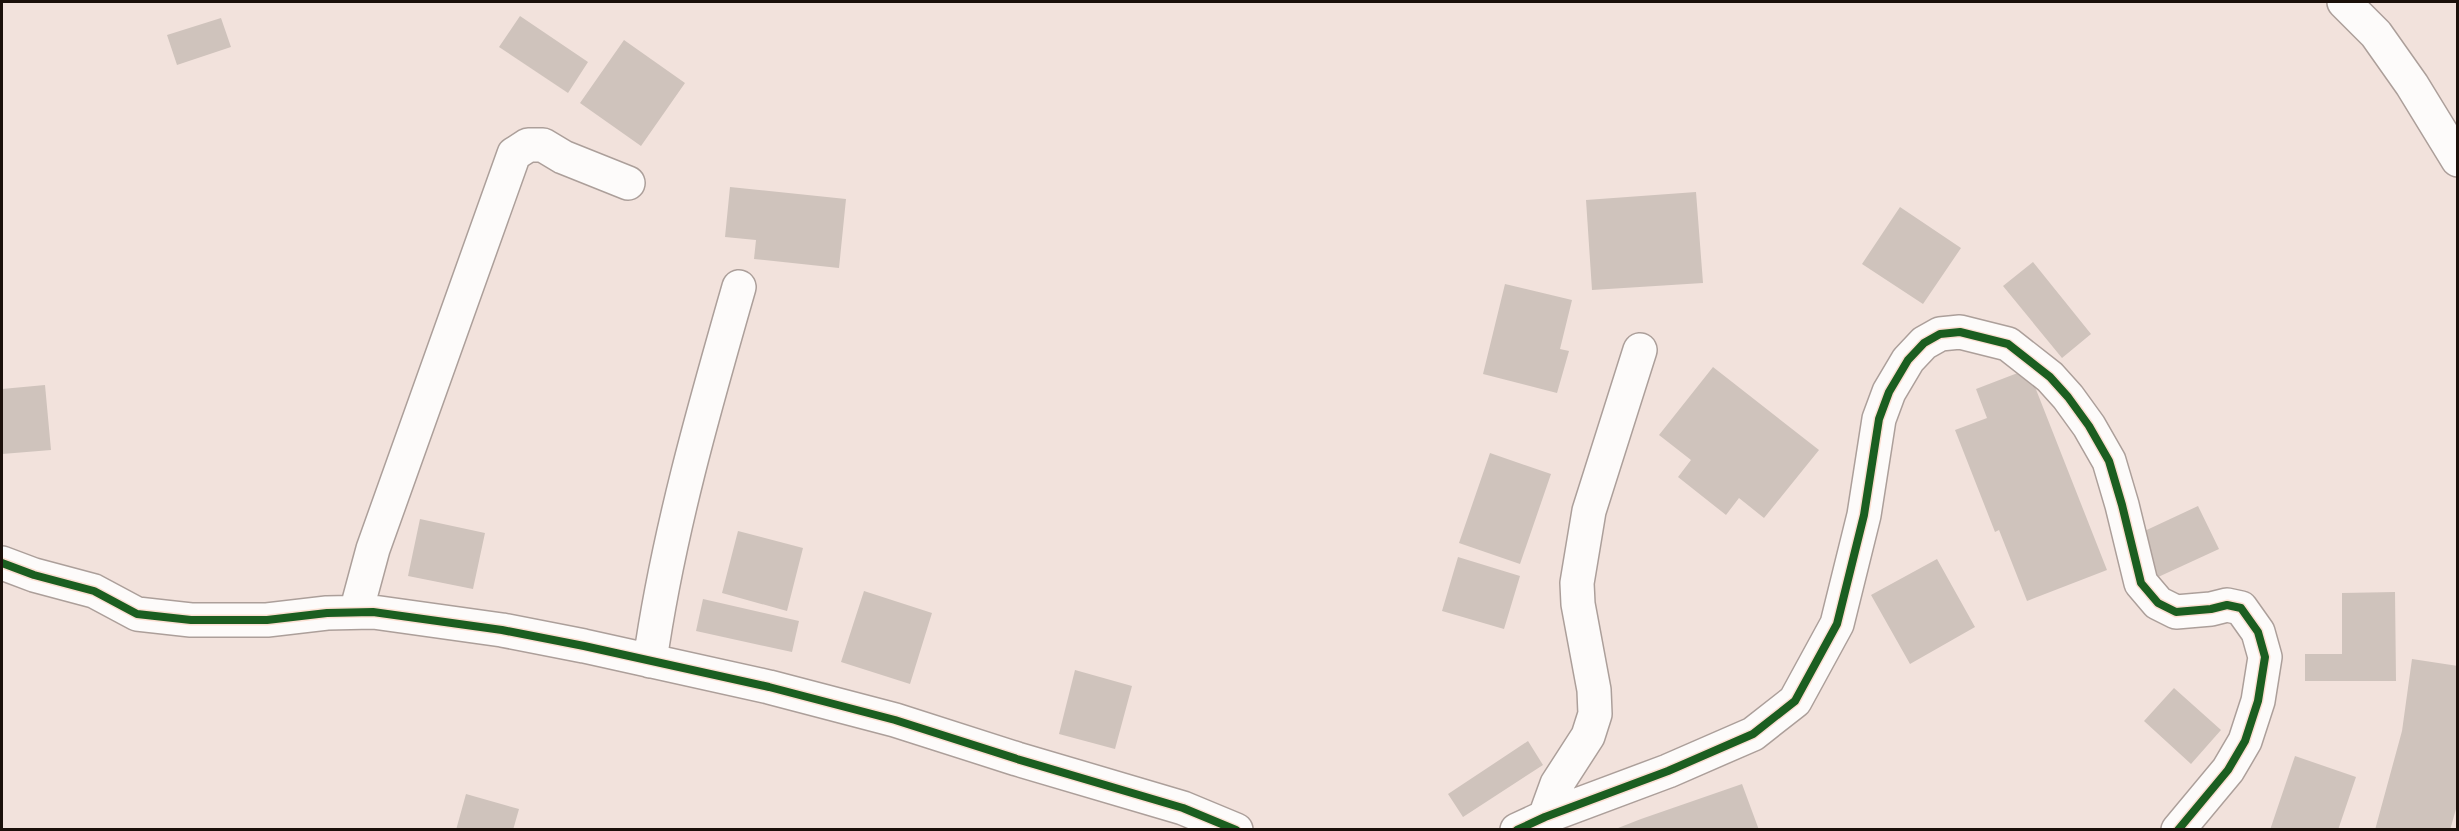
<svg xmlns="http://www.w3.org/2000/svg" width="2459" height="831" viewBox="0 0 2459 831" font-family="Barlow,sans-serif">
	<rect width="100%" height="100%" fill="#f2e2dc"/>
	<path fill="#cfc3bc" d="M520,16L588,62L568,93L499,47Z
		M221,18L231,47L177,65L167,35Z
		M624,40L685,83L641,146L580,103Z
		M730,187L846,199L839,268L754,259L756,240L725,237Z
		M1696,192L1703,283L1592,290L1586,200Z
		M1900,207L1961,248L1923,304L1862,264Z
		M2033,262L2091,334L2062,358L2003,286Z
		M1505,284L1572,300L1560,349L1569,351L1557,393L1483,374Z
		M1713,367L1819,450L1764,518L1739,498L1726,515L1678,477L1691,460L1659,435Z
		M2028,369L2107,570L2027,601L1999,530L1995,532L1955,430L1987,418L1976,389Z
		M45,385L51,450L2,454V389Z
		M1490,453L1551,474L1520,564L1459,543Z
		M2198,506L2219,549L2156,578L2136,535Z
		M420,519L485,533L473,589L408,576Z
		M738,531L803,548L787,611L722,593Z
		M1458,557L1520,576L1504,629L1442,611Z
		M1937,559L1975,627L1910,664L1871,595Z
		M864,591L932,613L910,684L841,662Z
		M2395,592L2396,681H2305V654H2342V593Z
		M703,599L799,621L792,652L696,631Z
		M2412,659L2458,666V809H2456L2450,830H2375L2402,731Z
		M1075,670L1132,686L1115,749L1059,734Z
		M2174,688L2221,730L2191,764L2144,721Z
		M1528,741L1543,765L1463,817L1448,794Z
		M2295,756L2356,777L2338,830H2270Z
		M1742,784L1759,830H1613L1641,819Z
		M466,794L519,809L513,830H456Z"/>
	<g fill="none" stroke-linecap="round" stroke-linejoin="round">
		<defs>
			<path id="minor" d="M2344,2L2376,34L2412,85L2458,160
				M2,563L34,575L94,591L137,614L191,620H267L327,613L373,612L502,630L584,646L769,687L895,720L1017,759L1183,808L1236,830
				M356,612L373,549L514,154L528,145H543L563,157L628,183
				M650,661C668,534 704,409 739,287
				M1545,817L1557,784L1588,736L1595,714L1594,690L1578,604L1577,583L1589,511L1640,350
				M1517,830L1545,817L1668,771L1753,734L1795,701L1837,624L1864,515L1879,419L1889,392L1908,360L1924,343L1940,334L1960,332L2008,344L2050,377L2068,397L2089,426L2109,461L2122,505L2141,583L2158,603L2176,612L2211,609L2227,605L2241,608L2258,632L2265,657L2258,701L2245,741L2228,770L2178,830"/>
		</defs>
		<use href="#minor" stroke="#ac9f9a" stroke-width="36"/>
		<use href="#minor" stroke="#fdfbfa" stroke-width="33"/>
		<defs>
			<path id="cycleway" d="M2,563L34,575L94,591L137,614L191,620H267L327,613L373,612L502,630L584,646L769,687L895,720L1017,759L1183,808L1236,830
				M1517,830L1545,817L1668,771L1753,734L1795,701L1837,624L1864,515L1879,419L1889,392L1908,360L1924,343L1940,334L1960,332L2008,344L2050,377L2068,397L2089,426L2109,461L2122,505L2141,583L2158,603L2176,612L2211,609L2227,605L2241,608L2258,632L2265,657L2258,701L2245,741L2228,770L2178,830"/>
		</defs>
		<use href="#cycleway" stroke="#fcdfd2" stroke-width="11"/>
		<use href="#cycleway" stroke="#1b5e20" stroke-width="8"/>
	</g>
	<rect width="2459" height="831" fill="none" stroke="#1b100a" stroke-width="6"/>
</svg>
